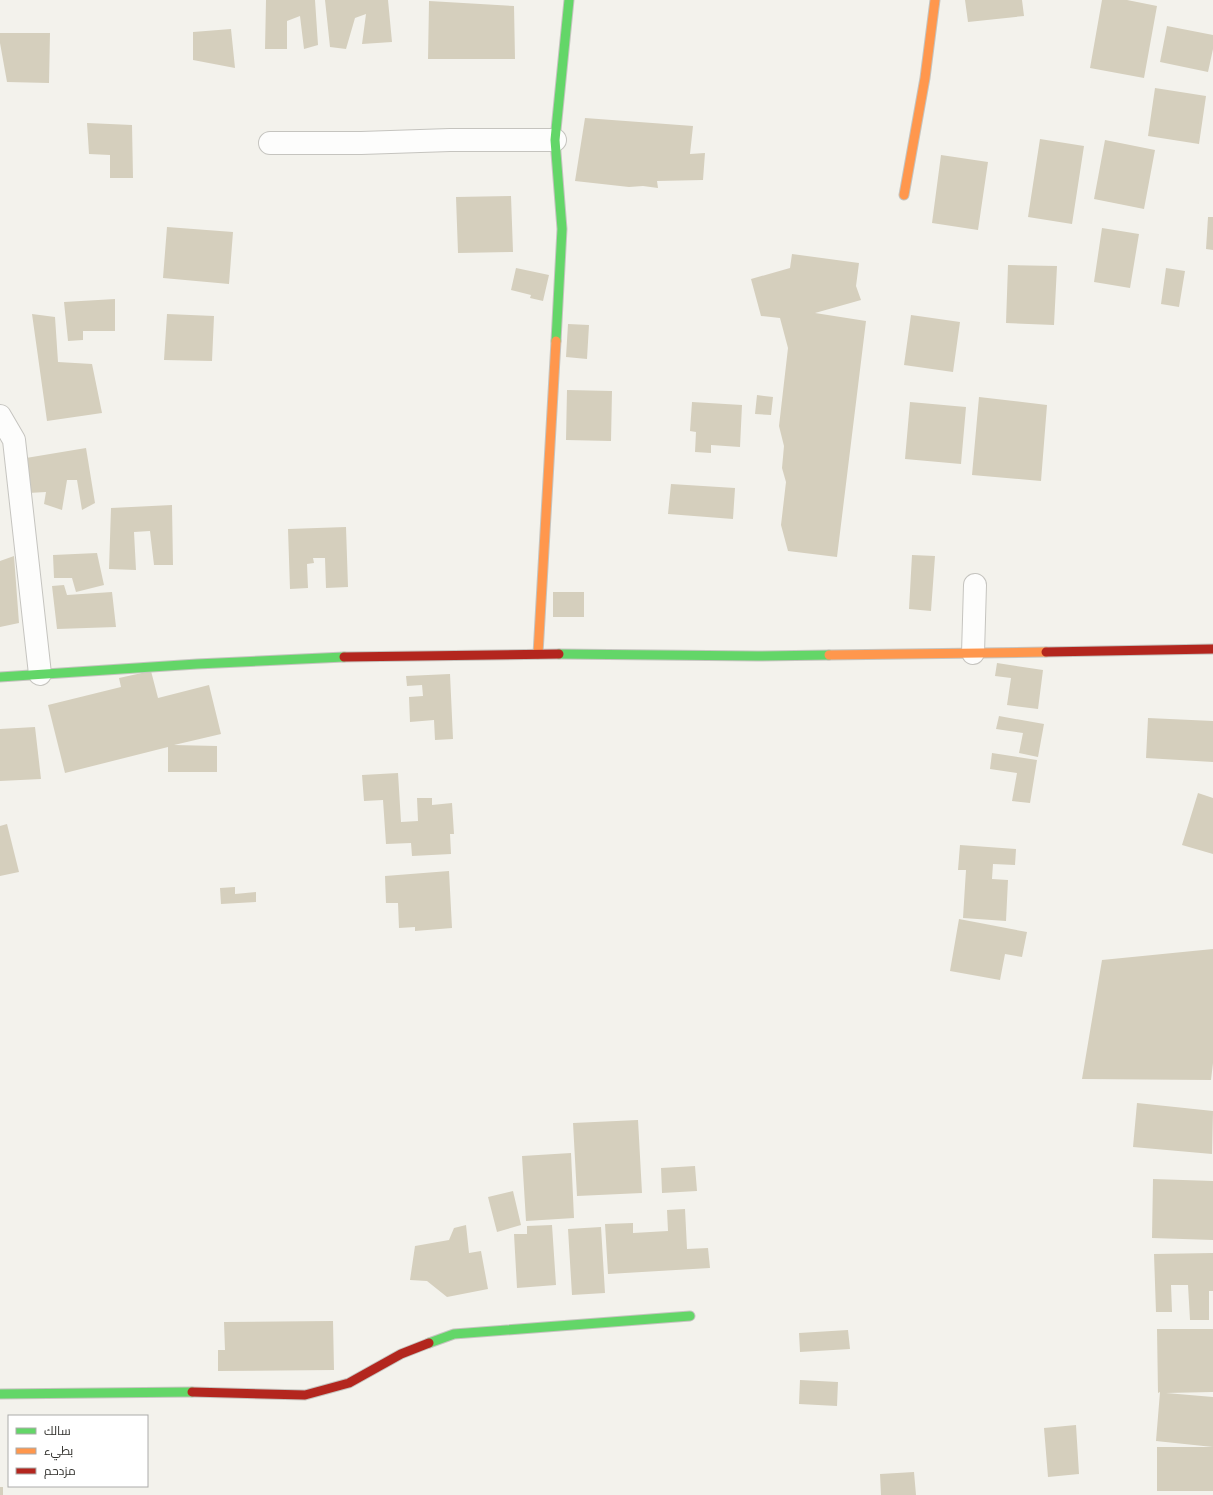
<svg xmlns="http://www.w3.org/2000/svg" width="1213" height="1495" viewBox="0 0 1213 1495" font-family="Commissioner,Cairo,sans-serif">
	<rect width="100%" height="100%" fill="#f3f2ec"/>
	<path fill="#d5cfbd" d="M266,0H315L318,45L304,49L300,16L287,21V49H265Z
		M325,0H388L392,42L362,44L366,14L355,18L346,49L330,47Z
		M965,0H1022L1024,16L968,22Z
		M1102,0H1127L1157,6L1144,78L1090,68Z
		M429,1L514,6L515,59H428Z
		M1167,26L1213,35V49L1208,72L1160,62Z
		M231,29L235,68L193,60V32Z
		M0,33H50L49,83L7,82L0,43Z
		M1155,88L1206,96L1199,144L1148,136Z
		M585,118L693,126L690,154L705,153L703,180L657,181L658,188L643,186L629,187L575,181Z
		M87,123L132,125L133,178H110V155L89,154Z
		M1040,139L1084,146L1072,224L1028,217Z
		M1105,140L1155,150L1144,209L1094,199Z
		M941,155L988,162L978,230L932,223Z
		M511,196L513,252L458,253L456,197Z
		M1208,217H1213V250L1206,249Z
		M167,227L233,232L229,284L163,278Z
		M1102,228L1139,234L1130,288L1094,282Z
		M792,254L859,263L856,286L861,300L815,313L866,321L837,557L788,551L781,525L786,482L782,468L784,446L779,426L788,348L780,318L761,316L751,279L790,268Z
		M1008,265L1057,266L1054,325L1006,323Z
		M516,268L549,275L543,301L530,298L531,295L511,290Z
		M1166,268L1185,271L1179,307L1161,304Z
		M115,299V331H83V340L68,341L64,302Z
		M32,314L55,317L58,362L92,364L102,413L47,421Z
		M167,314L214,316L212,361L164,360Z
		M911,315L960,322L953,372L904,365Z
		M568,324L589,325L587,359L566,357Z
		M567,390L612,391L611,441L566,440Z
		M757,395L773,397L771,415L755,414Z
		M979,397L1047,405L1041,481L972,475Z
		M692,402L742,405L740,447L711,445V453L695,452L696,432L690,431Z
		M910,402L966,407L961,464L905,459Z
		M86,448L95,503L82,510L77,480H67L62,510L44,504L46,492L28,493L26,458Z
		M671,484L735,488L733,519L668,514Z
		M172,505L173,565H154L150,531L134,532L136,570L109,569L111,508Z
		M346,527L348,587L326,588L325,558H313L314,563L307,564L308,588L290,589L288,529Z
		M97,553L104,585L76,592L72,578H54L53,555Z
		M912,555L935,556L931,611L909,609Z
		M14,556L19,623L0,627V561Z
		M64,585L67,595L112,592L116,627L57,629L52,586Z
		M553,592H584V617H553Z
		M997,663L1043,670L1038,709L1007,705L1011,678L995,676Z
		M151,671L158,698L209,685L221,734L174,745L217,746V772H168V747L65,773L48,705L121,687L119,678Z
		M450,674L453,739L435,740L434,720L410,722L409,697L423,696L422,685L407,686L406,676Z
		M999,716L1044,724L1038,757L1019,753L1023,733L996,729Z
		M1148,718L1213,721V762L1146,758Z
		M35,727L41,779L0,781V729Z
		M992,753L1037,760L1030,803L1012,801L1017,773L990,769Z
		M398,773L401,822L418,821L417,798H432V805L452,803L454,834H450L451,854L412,856L411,843L386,844L383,800L364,801L362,775Z
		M1198,793L1213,798V854L1182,845Z
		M7,824L19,872L0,876V826Z
		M960,845L1016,849L1015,865L993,864L992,879L1008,880L1006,921L963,918L966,870H958Z
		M449,871L452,928L415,931V927L399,928L398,903H386L385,876Z
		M235,887V894L256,892V902L221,904L220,888Z
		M959,919L1027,932L1022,957L1005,954L1000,980L950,971Z
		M1213,949V1063L1211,1080L1082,1079L1102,960Z
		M1137,1103L1213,1111L1212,1154L1133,1147Z
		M638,1120L642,1193L577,1196L573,1123Z
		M571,1153L574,1218L526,1221L522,1156Z
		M695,1166L697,1191L662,1193L661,1168Z
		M1153,1179L1213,1181V1240L1152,1238Z
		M513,1191L521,1225L497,1232L488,1197Z
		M685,1209L687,1249L708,1248L710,1268L608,1274L605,1224L633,1223V1233L668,1231L667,1210Z
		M466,1225L469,1253L481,1251L488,1289L447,1297L427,1281L410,1280L415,1246L449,1240L454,1228Z
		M552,1225L556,1285L517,1288L514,1234H527V1226Z
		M601,1227L605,1293L572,1295L568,1229Z
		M1213,1253V1291H1209V1320H1190L1188,1285H1171L1172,1312H1156L1154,1254Z
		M333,1321L334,1370L218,1371V1350H225L224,1322Z
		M1157,1329H1213V1392L1166,1393L1213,1397V1447L1156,1441L1160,1392L1158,1393Z
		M848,1330L850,1349L800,1352L799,1333Z
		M800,1380L838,1382L837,1406L799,1404Z
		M1076,1425L1079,1474L1048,1477L1044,1428Z
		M1157,1447H1213V1491H1157Z
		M914,1472L916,1495H881L880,1474Z
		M0,1487H3V1495H0Z"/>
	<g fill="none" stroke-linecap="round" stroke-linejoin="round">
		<defs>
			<path id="street" d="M270,143H361L450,140H555
				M0,416L14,440L40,674
				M973,653L975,585"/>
			<path id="fast" d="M556,341L562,229L555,140L569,0
				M559,654L757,656L829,655
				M0,677L197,664L344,657
				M429,1343L454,1334L690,1316
				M0,1394L192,1392"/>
			<path id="slow" d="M904,195L925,78L935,0
				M538,654L556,341
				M829,655L1046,652"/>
			<path id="jam" d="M1046,652L1213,649
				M344,657L559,654
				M192,1392L305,1395L349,1383L401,1354L429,1343"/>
		</defs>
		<use href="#street" stroke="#c5c4bf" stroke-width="24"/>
		<use href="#fast" stroke="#c5c4bf" stroke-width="11"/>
		<use href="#slow" stroke="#c5c4bf" stroke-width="11"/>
		<use href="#jam" stroke="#c5c4bf" stroke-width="11"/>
		<use href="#street" stroke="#fdfdfc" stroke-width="22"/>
		<use href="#fast" stroke="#63d668" stroke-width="9"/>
		<use href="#slow" stroke="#ff974d" stroke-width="9"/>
		<use href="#jam" stroke="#b3261e" stroke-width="9"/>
	</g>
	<rect x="8" y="1415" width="140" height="72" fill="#ffffff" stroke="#acabaa"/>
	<rect x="16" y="1428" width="20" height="6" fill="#63d668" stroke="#acabaa"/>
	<text x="44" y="1435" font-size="12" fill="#2f2e2a">سالك</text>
	<rect x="16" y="1448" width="20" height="6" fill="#ff974d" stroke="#acabaa"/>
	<text x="44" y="1455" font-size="12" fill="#2f2e2a">بطيء</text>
	<rect x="16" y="1468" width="20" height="6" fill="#b3261e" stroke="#acabaa"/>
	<text x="44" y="1475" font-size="12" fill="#2f2e2a">مزدحم</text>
</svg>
